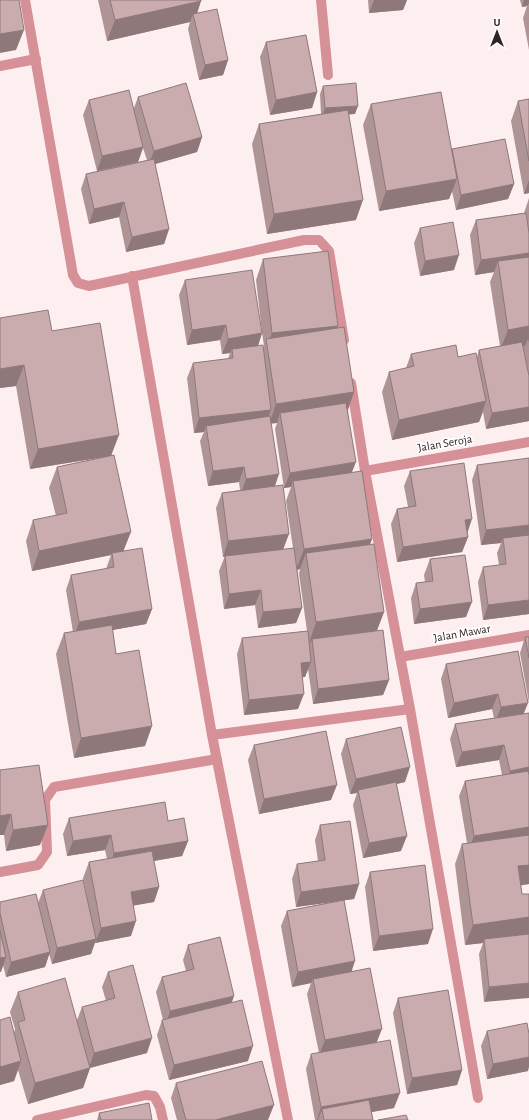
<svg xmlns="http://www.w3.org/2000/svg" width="529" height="1120" viewBox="0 0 529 1120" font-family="'Alegreya Sans',sans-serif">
	<rect width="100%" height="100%" fill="#fdeff0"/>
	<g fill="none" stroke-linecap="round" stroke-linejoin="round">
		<path stroke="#d59197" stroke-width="10" d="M25,0L73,275L78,283L89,286L304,240H319L329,251L344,340
			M321,0L328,75
			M0,66L36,59
			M132,276L212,735L288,1120
			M351,383L365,471L410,709L478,1098
			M365,471L529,442
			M400,657L529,635
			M212,735L410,709
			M0,872L38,865L47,852L45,800L54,787L217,759
			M37,1120L146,1095L154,1096L160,1107L163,1120"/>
	</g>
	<path fill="#af9496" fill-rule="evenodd" d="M98,0H201L197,13L228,60L223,75L199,80L188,29L190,22L107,41Z
		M368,0H407L403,10L369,13Z
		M520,0H529V50L523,18L527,6L522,7Z
		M266,42L317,92L312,108L270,115L260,57Z
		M323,86L355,114H349L356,220L267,234L252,144L259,124L321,114L320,94Z
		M138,97L202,137L197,152L155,164L169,229L164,244L126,252L119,217L89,224L81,189L86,174L147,160L143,148L138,162L97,171L83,115L89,100L134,108Z
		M529,99V193L524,194L511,121L518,101Z
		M371,104L452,150V149L514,184L508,199L456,210L452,191L449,199L379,211L363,125Z
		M529,198V421L486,429L483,412L479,422L392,440L382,392L389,372L406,368L411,354L477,357L479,350L500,346L490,282L494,272L475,275L470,235L476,220L524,213Z
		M420,228L454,270L420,276L414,243Z
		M263,259L338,326L337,328L354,392L348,410L352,472L372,539L370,544L384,612L377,631L389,680L383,695L313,704L308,669L305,677H302L298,709L244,715L237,654L242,638L307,631L299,574L300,569L297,570L302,608L296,623L258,628L255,605L224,609L219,571L225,556L223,557L216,508L222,493L240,490L239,482L208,486L200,441L204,432L194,433L187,378L193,363L228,359L230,353L222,354L220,340L187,345L179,295L185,280L262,332L256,280ZM262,333L264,346L263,347L258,346ZM271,423H277L275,429L284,488L291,487L286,501L293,548L283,550L275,486Z
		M0,318L52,331L111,456L124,551L152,609L146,624L112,630L116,654L145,746L74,758L56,654L64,633L73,632L66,590L71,575L106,569L111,555L32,571L26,541L33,520L56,516L49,488L57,467L110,456L30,469L16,386L0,388Z
		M477,465L529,614L483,620L478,582L483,567L499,565L497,553L501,543L481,545L472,480Z
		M410,471L467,534L468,537L462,552L397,562L391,524L397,509L408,507L404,486Z
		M430,559L466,617L414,624L411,598L416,583L425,582L424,575Z
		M525,637H529V703L520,653Z
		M518,651L524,714L529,713V884L521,885L522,894H529L484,1002L479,954L483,943L465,945L455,864L462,844L467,843L459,796L465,781L502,775L499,760L456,767L450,739L455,724L494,718L492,709L448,718L441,679L446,664Z
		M346,739L405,782L397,784L401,851L363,858L353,805L357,793L350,794L341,754Z
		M254,745L331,800L259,814L248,760Z
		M0,770L40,845L6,851L4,835H0Z
		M69,818L168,821L188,841L182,856L154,861L159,887L154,902L133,905L131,936L95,943L91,954L52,964L49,954L45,967L6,977L3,965L0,972V902L38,903L43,890L88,904L83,878L89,862L107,859L105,850L67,856L63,834Z
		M320,825L359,884L354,899L344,900L352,971L377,1042L394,1108L371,1112L373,1120H315L306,1069L311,1054L319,1053L307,994L311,983L292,987L281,926L287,911L340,901L296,907L292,879L297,864L318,861L315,840Z
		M370,872L428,944L373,951L365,887Z
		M188,945L231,1003L248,1061L169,1080L157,1035L162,1020H163L156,992L162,977L186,971L183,960Z
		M108,972L147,1053L90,1068L83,1088L28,1104L18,1070L14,1081L0,1085V1020L14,1033L15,1029L10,1012L18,992L77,1020L82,1007L106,1001L102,987Z
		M398,998L462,1070L457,1085L407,1094L393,1013Z
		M487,1031L528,1071L487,1079L481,1046Z
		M176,1083L268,1120H177L171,1098Z
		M99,1113L152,1120H97Z"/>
	<path fill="#8e787a" d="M374,0H407L403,10L369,13Z
		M524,0H529V5L528,3L527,6L522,7Z
		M201,1L195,20L193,14L190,22L107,41L115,20Z
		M24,30L16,50L0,53V34Z
		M228,60L223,75L199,80L205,65Z
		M317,92L312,108L270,115L276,100Z
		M358,106L355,114L322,117L325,108Z
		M202,137L197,152L148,166L154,151Z
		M143,147L138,162L97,171L102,156Z
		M457,179L449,199L379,211L386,191Z
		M529,180V193L524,194Z
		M514,184L508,199L456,210L461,195Z
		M363,200L356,220L267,234L274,214Z
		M124,202L119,217L89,224L94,209Z
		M169,229L164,244L126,252L132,237Z
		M529,253V261H498L494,272L475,275L481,260Z
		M459,255L454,270L420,276L425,261Z
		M226,325L220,340L187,345L192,330Z
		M338,326L330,346H267L272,333Z
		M529,326V343L528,339L525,346L500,350L508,330Z
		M262,333L257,349H232L230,353L222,354L228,339Z
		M24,365L16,386L0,388V369Z
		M354,392L347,412L280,413L277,423L269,424L276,404Z
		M486,401L479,422L392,440L399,420Z
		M529,407V421L486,429L492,413Z
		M271,410L265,425L206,426L204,432L194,433L199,418Z
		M119,435L111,456L30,469L38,449Z
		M356,462L350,477L293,481L291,487L284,488L290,473Z
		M244,467L239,482L208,486L213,471Z
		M279,474L274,489L241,494L246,479Z
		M472,519L467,534L465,520Z
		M529,525V539L503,538L501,543L481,545L486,530Z
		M131,532L123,552L112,553L111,555L32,571L39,551Z
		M289,534L283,550L223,557L228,541Z
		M468,537L462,552L397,562L403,547Z
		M372,539L364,560L306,553L300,569L296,570L304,549Z
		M261,590L255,605L224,609L229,594Z
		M529,600V614L483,620L488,605Z
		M472,602L466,617L414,624L420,609Z
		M302,608L296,623L258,628L263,612Z
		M152,609L146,624L74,637L79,622Z
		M384,612L376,632L312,639L311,642L309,643L316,622Z
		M311,662L305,677L295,678L301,663Z
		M389,680L383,695L313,704L318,689Z
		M304,694L298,709L244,715L249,700Z
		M498,694L492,709L448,718L454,703Z
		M528,703L522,718L495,723L501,707Z
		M152,726L145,746L74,758L81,738Z
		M504,745L499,760L456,767L462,752Z
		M410,767L405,782L359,792L358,790L357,793L350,794L356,779Z
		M529,767V781L505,786L510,771Z
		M337,785L331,800L259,814L264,799Z
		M11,814L4,835H0V816Z
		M48,825L40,845L6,851L13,830Z
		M529,827V841L468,852L474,836Z
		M111,835L105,850L67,856L73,841Z
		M407,836L401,851L363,858L369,843Z
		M188,841L182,856L108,869L114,853Z
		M529,865V884L511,887L518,866Z
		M359,884L354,899L296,907L301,892Z
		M159,887L154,902L126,907L131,892Z
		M529,917V936L484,939L483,943L465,945L473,925Z
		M136,921L131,936L95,943L101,928Z
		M433,929L428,944L373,951L379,936Z
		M96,939L91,954L52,964L57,948Z
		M50,952L45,967L6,977L11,962Z
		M6,957L1,972H0V958Z
		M355,961L350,976L313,979L311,983L292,987L298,972Z
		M529,983V998L484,1002L489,987Z
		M234,996L229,1011L165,1026L170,1011Z
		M382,1029L376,1044L319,1055L325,1040Z
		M152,1038L147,1053L89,1068L94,1053Z
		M253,1046L248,1061L169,1080L174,1065Z
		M529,1057V1067L528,1071L487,1079L493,1064Z
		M21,1061L14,1081L0,1085V1067Z
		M90,1068L83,1088L28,1104L35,1083Z
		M462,1070L457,1085L407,1094L412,1078Z
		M400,1093L394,1108L329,1120L322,1109L318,1120H317L321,1107Z
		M274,1105L268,1120H215Z"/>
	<path fill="#cbacae" stroke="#8e787a" d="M0,0H19L24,30L0,34Z
		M110,0H201V1L115,20Z
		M217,9L228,60L205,65L193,14Z
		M306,35L317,92L276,100L266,42Z
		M186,83L202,137L154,151L138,97Z
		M356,83L358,106L325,108L323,86Z
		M129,90L143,147L102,156L89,100Z
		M441,92L457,179L386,191L371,104Z
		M529,99V161L518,101Z
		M348,110L363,200L274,214L259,124Z
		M505,139L514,184L461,195L452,149Z
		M154,159L169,229L132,237L124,202L94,209L86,174Z
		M526,213L529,233V253L481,260L476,220Z
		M453,222L459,255L425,261L420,228Z
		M328,251L338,326L272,333L263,259Z
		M529,257V326L508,330L498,261Z
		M252,270L262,333L228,339L226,325L192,330L185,280Z
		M48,310L52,331L100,323L119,435L38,449L24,365L0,369V318Z
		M344,327L354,392L276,404L266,339Z
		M522,342L529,376V407L492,413L479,350Z
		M263,345L271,410L199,418L193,363L233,358L232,349Z
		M456,345L458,357L476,353L486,401L399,420L389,372L414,366L411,354Z
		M346,403L356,462L290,473L280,413Z
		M270,416L279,474L246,479L244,467L213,471L206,426Z
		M114,455L131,532L39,551L33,520L67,513L57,467Z
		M529,458V525L486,530L477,465Z
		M464,463L472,519L465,520L468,537L403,547L397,509L416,506L410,471Z
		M362,471L372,539L304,549L293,481Z
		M283,485L289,534L228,541L222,493Z
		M529,535V600L488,605L483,567L506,564L503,538Z
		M374,544L384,612L316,622L306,553Z
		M142,548L152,609L79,622L71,575L114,567L112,553Z
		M294,548L302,608L263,612L261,590L229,594L225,556Z
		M465,555L472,602L420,609L416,583L433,581L430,559Z
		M112,625L116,654L139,650L152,726L81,738L64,633Z
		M383,630L389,680L318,689L312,639Z
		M308,631L311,662L301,663L304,694L249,700L242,638Z
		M525,637H529V658Z
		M518,651L528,703L501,707L498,694L454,703L446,664Z
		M529,713V767L510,771L504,745L462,752L455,724Z
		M401,727L410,767L356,779L346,739Z
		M326,731L337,785L264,799L254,745Z
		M39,765L48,825L13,830L11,814L0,816V770Z
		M528,771L529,775V827L474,836L465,781Z
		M396,782L407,836L369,843L358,790Z
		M165,802L168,821L184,818L188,841L114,853L111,835L73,841L69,818Z
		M350,821L359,884L301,892L297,864L325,860L320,825Z
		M529,835V865L518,866L522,894H529V917L473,925L462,844Z
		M152,851L159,887L131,892L136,921L101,928L89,862Z
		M425,865L433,929L379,936L370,872Z
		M83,880L96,939L57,948L43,890Z
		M36,894L50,952L11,962L0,913V902Z
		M344,900L355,961L298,972L287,911Z
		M0,931L6,957L0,958Z
		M529,934V983L489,987L484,939Z
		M220,937L234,996L170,1011L162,977L194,969L188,945Z
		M133,965L152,1038L94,1053L82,1007L115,998L108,972Z
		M370,968L382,1029L325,1040L313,979Z
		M65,978L90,1068L35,1083L18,1022L25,1020L18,992Z
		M448,990L462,1070L412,1078L398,998Z
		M242,1000L253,1046L174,1065L162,1020Z
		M10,1017L21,1061L0,1067V1020Z
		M527,1023L529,1034V1057L493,1064L487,1031Z
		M390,1040L400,1093L321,1107L311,1054Z
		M262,1061L274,1105L215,1120H186L176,1083Z
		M369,1100L373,1120H324L322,1109Z
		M149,1103L152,1120H101L99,1113Z
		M406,1115L408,1120H378Z"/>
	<g text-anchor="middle" stroke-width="3.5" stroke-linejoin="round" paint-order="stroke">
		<g font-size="12" fill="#302425" stroke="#fff">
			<text transform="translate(445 443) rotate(-10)" y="4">Jalan Seroja</text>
			<text transform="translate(462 633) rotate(-10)" y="4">Jalan Mawar</text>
		</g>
	</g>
	<g transform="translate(497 32)" stroke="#ffffff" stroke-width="3" paint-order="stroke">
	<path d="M0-3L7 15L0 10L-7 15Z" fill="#302425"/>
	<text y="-6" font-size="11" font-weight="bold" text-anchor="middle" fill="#302425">U</text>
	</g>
</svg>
